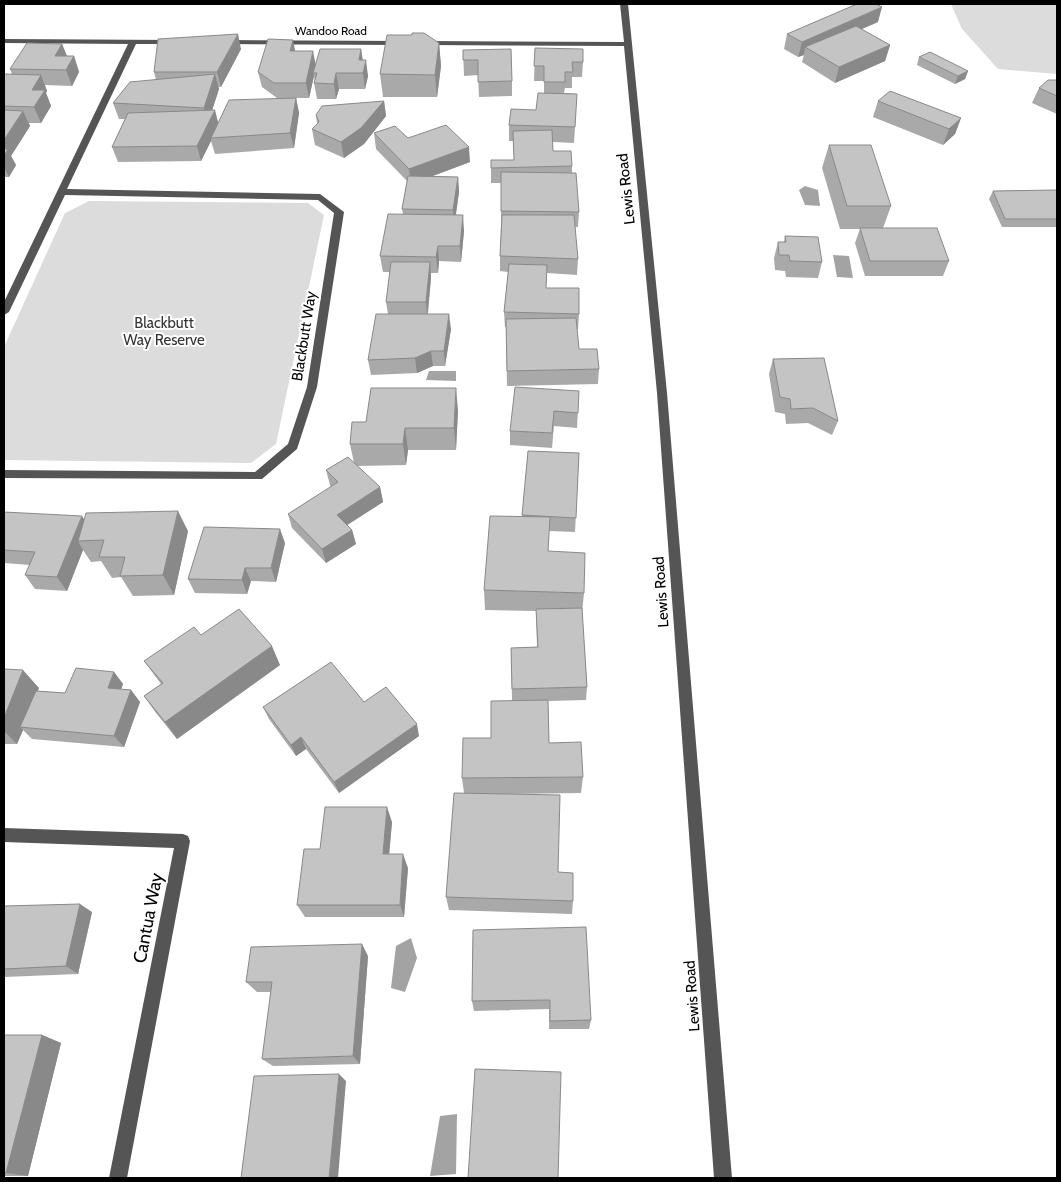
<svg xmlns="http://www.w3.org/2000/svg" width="1061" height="1182" viewBox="0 0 1061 1182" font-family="Cabin,sans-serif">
	<rect width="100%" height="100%" fill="#fff"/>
	<path fill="#dcdcdc" d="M951,4H1057V74L998,69L962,29Z
		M89,201L308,203L324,215L276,444L251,463L4,460V347L65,213Z"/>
	<path fill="#a3a3a3" d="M805,186L818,190L820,206L805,205L799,190Z
		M833,255L849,256L853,278L837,277Z
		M429,371H456V381L426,380Z
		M411,938L417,958L405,992L391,988L396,946Z
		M457,1114L456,1174L430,1176L440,1116Z"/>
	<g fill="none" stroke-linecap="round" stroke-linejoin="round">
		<path fill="#555" fill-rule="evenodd" d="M620,4H628L667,393L732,1178H714L657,393L624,46L424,45L420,43L424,41L624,42Z
			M4,39L174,40L178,42L174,44H136L67,189L320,194L344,212L317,387L297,449L262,479L4,478V470L255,472L288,444L307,387L334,213L318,200L65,195L9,312L4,315V302L128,44L4,43Z
			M221,40L401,41L405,43L401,45L224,44H221Z
			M4,828L183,834L188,836L190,841L127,1178H109L174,848L4,842Z"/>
	</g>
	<path fill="#a9a9a9" d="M878,22L861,29L890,45L885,61L835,83L802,62L804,55L798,57L784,49L787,34Z
		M412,35L439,43L441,66L437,97H383L380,74Z
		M62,44L67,56H74L79,72L72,86L45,85L47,91L46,93L51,106L41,123H29L30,126L11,156L16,165L9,177H4V74H12L10,69Z
		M535,48L583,62L582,77H572V88H565L564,93L577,94L574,143L553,142V151L572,166V173L579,212L578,227H575L578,259L577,275L547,273L546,288L579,314L578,329H577L579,349L599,369L598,384L507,386L506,327H505L504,312L508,272L500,271V256L501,227V183H491V168L514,160L513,141H509V125L536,110L544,93V81H534Z
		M241,49L221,87H218L219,89L212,110L218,122L277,98L262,87L258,72L295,51L315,65L361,49L363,60L368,76L365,89H339L336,99H317L314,83L315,81L314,76L309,98H296L299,113L294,148L215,154L211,141L201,161L118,162L112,147L125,119H119L113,103L156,80L154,72Z
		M463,50L512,81V96L479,97L478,75L464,76Z
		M919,57L968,71L965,79L955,84L917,65Z
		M1057,80V114L1032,103L1039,88Z
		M384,101L386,116L364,144L344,158L315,145L312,129L317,124L316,115Z
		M878,101L961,118L955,134L943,145L873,117Z
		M374,133L408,138L470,162L433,176L458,177L459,192L456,215L464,231L461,262L439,261L438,273H431V278L428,314L451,329L445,366H433L417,373L371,375L368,360L388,314L386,302L390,272H383L380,256L403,214L402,209L407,181L376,149Z
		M829,145L891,206L883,228L949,261L943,276H865L855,243L860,229H840L822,168Z
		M1057,190V227H1002L989,199L993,191Z
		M785,236L822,262L818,278L786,277L785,271L775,270L774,258L778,242H784Z
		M773,359L838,421L832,435L808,423L786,424L785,414L775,412L769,374Z
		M579,391L577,428L554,426L552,448L510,445V431Z
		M458,410L456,450H408L406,465L357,466L380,487L383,502L347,525L352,530L356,544L326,563L292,528L288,514L331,487L330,485L326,470L354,463L350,444L366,422Z
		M528,451L579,453L575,532L549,531L548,551L584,593L582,613L587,687L586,700L548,701L549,743L583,777L581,793L505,794L558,872L573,901L572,914L449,910L446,897L464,793L462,778L491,738L512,700L511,648L537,647L536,611L485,610L484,590L522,516Z
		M4,512L84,519L188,531L174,595L133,596L121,577L112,578L101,561L91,562L83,550L67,591L35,589L25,575L30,565L4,563Z
		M285,543L276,582L251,581L247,594L195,593L188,579Z
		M201,635L280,665L177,739L156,713L144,696L161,684L144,661Z
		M4,669L39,688L37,691L65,693L114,672L123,684L121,689L131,690L140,702L124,747L32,739L23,730L17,744H4Z
		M364,702L419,736L339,793L306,749L296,756L269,719L263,707Z
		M392,822L389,854L408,868L404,917H305L297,905L320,849Z
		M4,906L92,912L78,974L4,977Z
		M473,930L591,1020L589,1029H549V1009L474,1011L472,1001Z
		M368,956L360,1064L273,1066L262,1059L271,992H257L246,982Z
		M4,1035H42L61,1043L28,1176H4Z"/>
	<path fill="#898989" d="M882,7L878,22L812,51L805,47L804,55L798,57L802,42Z
		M238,34L241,49L221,87L217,72Z
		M293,40L296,55L290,51Z
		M439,43L441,66L437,97L435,75Z
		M62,44L68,59L55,56Z
		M890,45L885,61L835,83L839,67Z
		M361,49L363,65L359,60Z
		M313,51L316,66L313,73L314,76L309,98L306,83Z
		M74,56L79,72L72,86L66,70Z
		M366,60L368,76L365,89L363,73Z
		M968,71L965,79L955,84L958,76Z
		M336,73L339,89L336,99L334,84Z
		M215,74L219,89L208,123L215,110L219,126L211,138V141L201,161L197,146L208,123L204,108Z
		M41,75L47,91L46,93L51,106L41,123L34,107L32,90Z
		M296,98L299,113L294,148L290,133Z
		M384,101L386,116L364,144L344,158L341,142Z
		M23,111L30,126L11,156L16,165L9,177L4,167V140Z
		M961,118L955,134L943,145L949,129Z
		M469,147L470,162L411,184L409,169Z
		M458,177L459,192L454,226L453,210Z
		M463,215L464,231L461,262L460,246Z
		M438,246L439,261L438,273L436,257Z
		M430,262L431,278L427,317L426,302Z
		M449,314L451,329L445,366L444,351Z
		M431,351L433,366L417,373L415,358Z
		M456,388L458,410L456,450L454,428Z
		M405,428L408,450L406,465L403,444Z
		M380,487L383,502L341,529L337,515Z
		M178,511L188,531L174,595L163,575Z
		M82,516L91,530L78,541L83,550L67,591L57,577Z
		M280,529L285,543L276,582L271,568Z
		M352,530L356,544L326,563L322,549Z
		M245,568L251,581L247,594L242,580Z
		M272,646L280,665L177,739L165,722Z
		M23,670L39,688L24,728L20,727L23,730L17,744L4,731V718Z
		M114,672L123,684L117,700L108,688Z
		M131,690L140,702L124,747L114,736Z
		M417,724L419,736L339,793L334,782Z
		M301,737L306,749L296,756L291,745Z
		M387,807L392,822L388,868L383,854Z
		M403,854L408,868L404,917L400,905Z
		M80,904L92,912L78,974L66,966Z
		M362,944L368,956L360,1064L353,1056Z
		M42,1035L61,1043L28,1176L6,1173Z
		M339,1074L346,1081L338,1178H329Z"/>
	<path fill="#c4c4c4" stroke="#898989" d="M857,4H876L882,7L802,42L787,34Z
		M856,26L890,45L839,67L805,47Z
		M412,33H424L439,43L435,75L380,74L387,35H412Z
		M238,34L217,72H154L158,39Z
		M268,39L293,40L290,51H313L306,83H274L258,72Z
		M27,43L62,44L55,56H74L66,70L10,69Z
		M535,48L583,49V62H572L573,72H565V82H544V66H534Z
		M320,49H361L359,60H366L363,73H336L334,84L314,83L317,73H313Z
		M511,49L512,81L478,82V60H463V50Z
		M930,52L968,71L958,76L919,57Z
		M4,74L41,75L32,90H45L34,107L4,106Z
		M215,74L204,108L113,103L130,82Z
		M1048,80H1057V96L1039,88Z
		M890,91L961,118L949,129L878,101Z
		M538,93L577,94L575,127L509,125L511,109L536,110Z
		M296,98L290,133L211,138L229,100Z
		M384,101L361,128L341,142L312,129L319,122L316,115L322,106Z
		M4,110L23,111L4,140Z
		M215,110L197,146L112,147L128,113Z
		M446,125L469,147L409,169L374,133L395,126L408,138Z
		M552,130L553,151H571L572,166L491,168V160H514L513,131Z
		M829,145H871L891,206H847Z
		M4,149H8L4,156Z
		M501,172L576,173L579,212L501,211Z
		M408,176L458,177L453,210L402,209Z
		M1057,190V219H1005L993,191Z
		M388,214L463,215L460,246H438L436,257L380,256Z
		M502,215H574L578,259L500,256Z
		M860,228H937L949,261H870Z
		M785,236L818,237L822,262L790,261L789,255H779L778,242H786Z
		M391,262H430L426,302H386Z
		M509,264L547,265L546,288H579V314L504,312Z
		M376,314H449L444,351H431L415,358L368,360Z
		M576,318L579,349H597L599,369L507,371L506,319Z
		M824,358L838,421L813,408L791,409L790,399L780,397L773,359Z
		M515,387L579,391L578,413L554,411L552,433L510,431Z
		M371,388H456L454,428H405L403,444H350L352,422H366Z
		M528,451L579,453L576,518L522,515Z
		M348,457L380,487L337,515L352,530L322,549L288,514L338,482L326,470Z
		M178,511L163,575L120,576L125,557H99L104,540L78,541L86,513Z
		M4,512L82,516L57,577L25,575L35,552L4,550Z
		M490,516L550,517L548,551L585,553L584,593L484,590Z
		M204,527L280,529L271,568H245L242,580L188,579Z
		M582,608L587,687L512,689L511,648L538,647L536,609Z
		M239,609L272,646L165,722L144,696L163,683L144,661L194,627L201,635Z
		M331,662L364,702L386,687L417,724L334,782L301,737L291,745L263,707Z
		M76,668L114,672L108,688L131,690L114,736L20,727L36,691L65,693Z
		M4,669L23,670L4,718Z
		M548,700L549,743L581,742L583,777L462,778L463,738H491V701Z
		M454,793L560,795L558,872L573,873V901L446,897Z
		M325,807H387L383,854H403L400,905H297L304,849H320Z
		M80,904L66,966L4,969V906Z
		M586,927L591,1020L550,1021V1000L472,1001L473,930Z
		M362,944L353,1056L262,1059L272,982H246L251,947Z
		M4,1035H42L6,1173H4Z
		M475,1069L561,1072L558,1178H468Z
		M339,1074L329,1178H241L254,1076Z"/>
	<g text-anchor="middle" stroke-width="4" stroke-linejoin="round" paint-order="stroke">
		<g font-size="12" fill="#000" stroke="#fff">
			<text x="331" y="35">Wandoo Road</text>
		</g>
		<g font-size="15" fill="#000" stroke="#fff">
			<text transform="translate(626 189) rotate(-96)" y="5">Lewis Road</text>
			<text transform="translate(304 336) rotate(-81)" y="5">Blackbutt Way</text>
			<text transform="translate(661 592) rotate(-94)" y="5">Lewis Road</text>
			<text transform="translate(692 996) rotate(-94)" y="5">Lewis Road</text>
		</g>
		<g font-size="15" fill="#333" stroke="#fff">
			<text x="164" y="328">Blackbutt<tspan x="164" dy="17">Way Reserve</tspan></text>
		</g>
		<g font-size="18" fill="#000" stroke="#fff">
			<text transform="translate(148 918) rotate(-79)" y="6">Cantua Way</text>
		</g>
	</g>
	<rect width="1061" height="1182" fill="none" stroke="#000000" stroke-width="10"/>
</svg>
